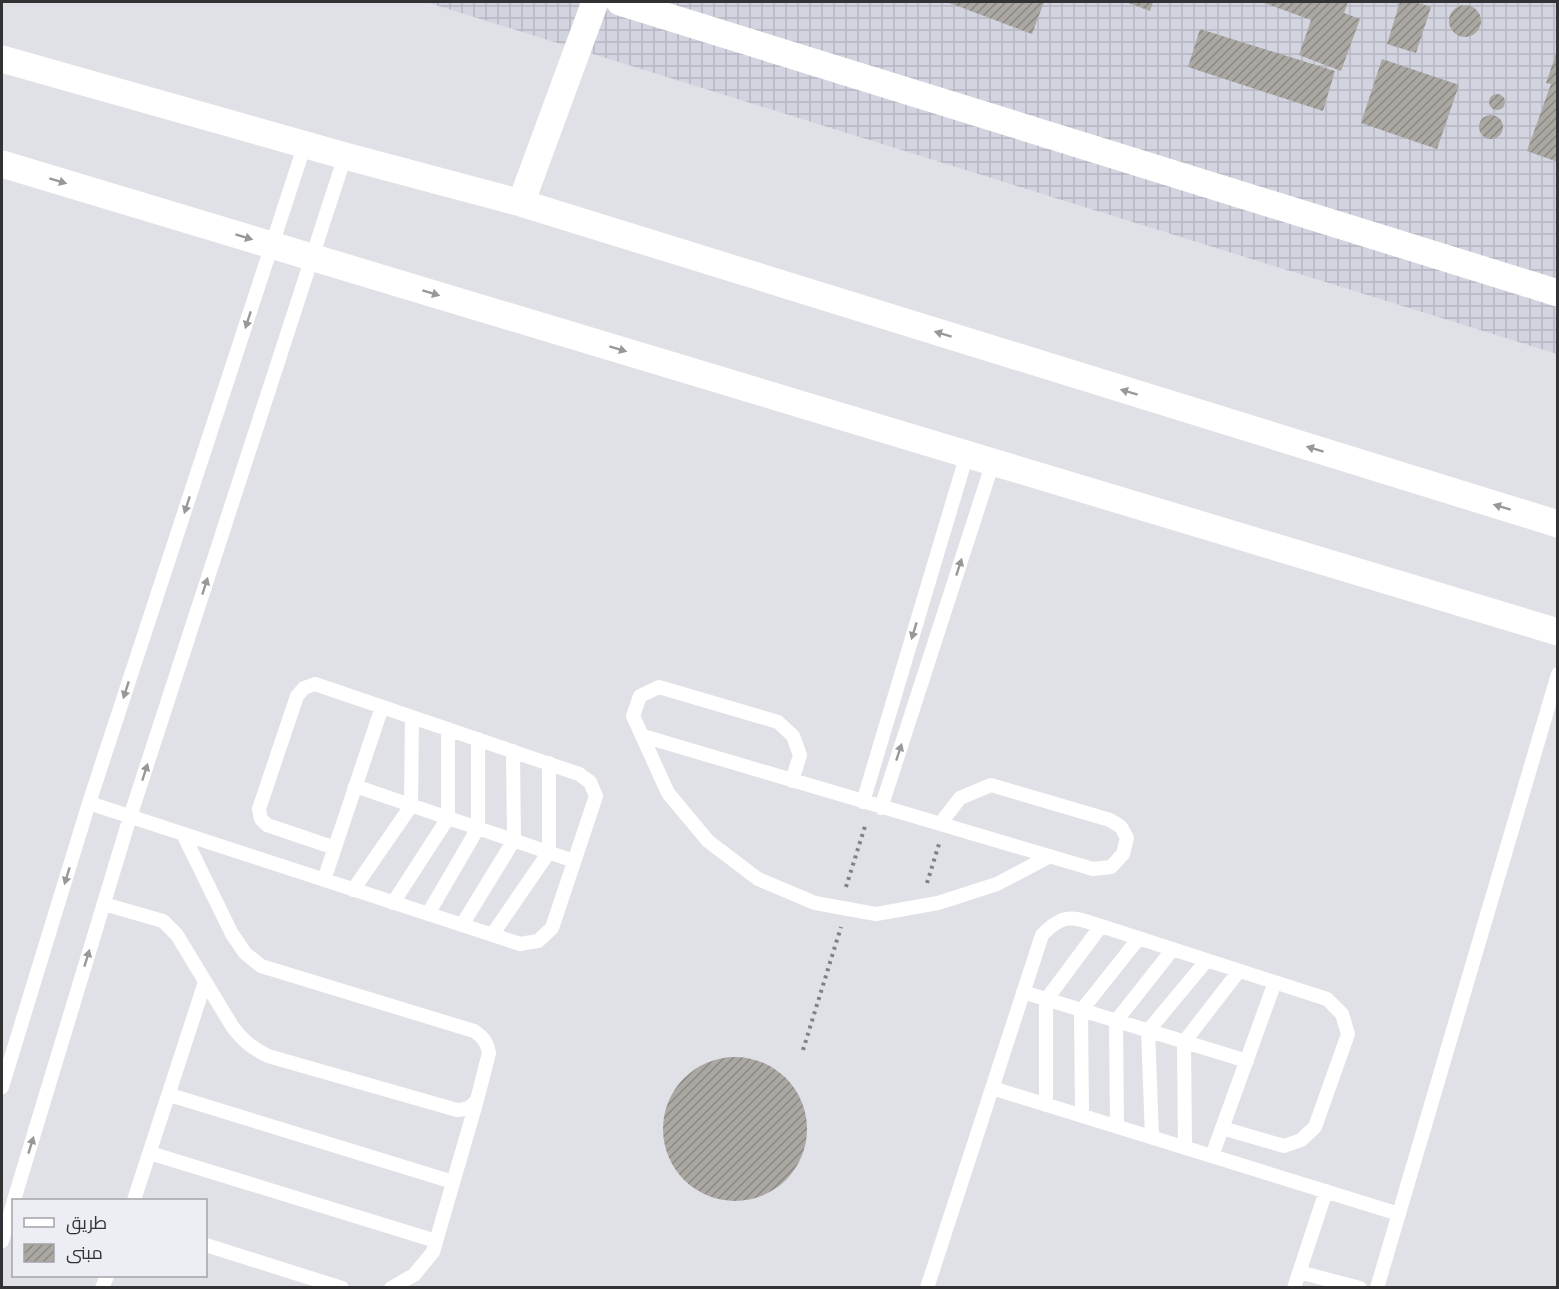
<svg xmlns="http://www.w3.org/2000/svg" width="1559" height="1289" viewBox="0 0 1559 1289" font-family="'Titillium Web',Cairo,sans-serif">
	<defs>
		<pattern id="industrial-grid" width="8" height="8" patternUnits="userSpaceOnUse" patternTransform="scale(1.5)"><rect width="8" height="8" fill="#d2d4e0"/><path d="M0 4h8M4 0v8" fill="none" stroke="#b5b6c1"/></pattern>
		<pattern id="building-hatch" width="6" height="6" patternUnits="userSpaceOnUse" patternTransform="scale(1.5)"><rect width="6" height="6" fill="#aba7a2"/><path d="M-1 1l2-2M0 6l6-6M5 7l2-2" fill="none" stroke="#8c8985"/></pattern>
	</defs>
	<rect width="100%" height="100%" fill="#e0e0e7"/>
	<path fill="url(#industrial-grid)" d="M426,2H1557V354Z"/>
	<path fill="url(#building-hatch)" d="M947,2H1044L1032,34Z
		M1126,2H1153L1150,11Z
		M1262,2H1348L1344,13L1360,19L1341,71L1299,55L1311,20Z
		M1400,2H1415L1431,7L1416,53L1387,44Z
		M1449 21a16 16 0 1 1 32 0a16 16 0 1 1-32 0Z
		M1200,29L1335,71L1323,111L1188,67Z
		M1557,51H1558V162L1527,151L1551,84L1546,83Z
		M1382,59L1459,85L1437,149L1361,123Z
		M1489 102a8 8 0 1 1 16 0a8 8 0 1 1-16 0Z
		M1479 127a12 12 0 1 1 24 0a12 12 0 1 1-24 0Z
		M663 1129a72 72 0 1 1 144 0a72 72 0 1 1-144 0Z"/>
	<g fill="none" stroke-linecap="round" stroke-linejoin="round">
		<path stroke="#808085" stroke-width="4" stroke-dasharray="3 4.5" stroke-linecap="butt" d="M927,883L939,844
			M846,887L866,823
			M803,1050L841,927"/>
		<path stroke="#fff" stroke-width="14" d="M643,736L1093,869L1111,867L1123,854L1127,838L1121,827L1110,820L991,785L960,798L940,824
			M792,781L800,755L793,736L778,722L659,687L640,696L633,716L668,793L708,841L758,879L815,903L876,914L938,903L997,884L1050,856
			M355,786L574,861
			M863,802L967,454
			M89,803L520,944L538,941L552,928L596,796L590,782L579,774L315,684L304,688L297,696L259,809L261,819L267,825L335,848
			M881,808L993,462
			M324,880L382,707
			M353,890L411,806L412,717
			M393,903L448,818V729
			M104,904L163,921L177,935L232,1026C242,1040 252,1048 268,1056L457,1110C467,1109 471,1108 477,1100L489,1053C487,1042 483,1037 474,1031L261,966L245,953L232,934L183,834
			M428,914L478,828V739
			M462,925L514,840L513,751
			M492,935L549,852V763
			M1023,992L1247,1061
			M2,1087L89,803L305,144
			M992,1088L1399,1214
			M170,1095L453,1182
			M1046,1105V1000L1101,926
			M1082,1115L1081,1011L1139,938
			M1117,1126L1116,1021L1173,949
			M1152,1137L1148,1031L1207,960
			M1185,1148L1184,1042L1239,971
			M150,1153L436,1241
			M1212,1156L1275,982
			M14,1200L130,817L345,156
			M134,1200L205,982
			M2,1241L14,1201
			M206,1245L342,1288
			M1299,1272L1360,1288
			M102,1288L107,1276
			M391,1288L414,1275L433,1252L477,1100
			M927,1288L1042,935C1064,912 1073,917 1101,926L1327,999L1342,1014L1348,1034L1315,1127L1301,1140L1284,1146L1222,1128
			M1294,1288L1326,1191
			M1377,1288L1558,674"/>
		<path stroke="#fff" stroke-width="27" d="M620,2L1558,293
			M2,59L345,156L521,203L1558,524
			M2,164L1558,632
			M521,203L595,2"/>
	</g>
	<defs><path id="oneway-solid" d="M-6-.8H1V-3.2L6.5 0L1 3.2V.8H-6Z" transform="scale(1.5)"/></defs>
	<g fill="#98989a">
		<use href="#oneway-solid" transform="translate(58 181) rotate(17)"/>
		<use href="#oneway-solid" transform="translate(244 237) rotate(17)"/>
		<use href="#oneway-solid" transform="translate(431 293) rotate(17)"/>
		<use href="#oneway-solid" transform="translate(248 320) rotate(108)"/>
		<use href="#oneway-solid" transform="translate(943 334) rotate(-163)"/>
		<use href="#oneway-solid" transform="translate(618 349) rotate(17)"/>
		<use href="#oneway-solid" transform="translate(1129 392) rotate(-163)"/>
		<use href="#oneway-solid" transform="translate(1315 449) rotate(-163)"/>
		<use href="#oneway-solid" transform="translate(187 505) rotate(108)"/>
		<use href="#oneway-solid" transform="translate(1502 507) rotate(-163)"/>
		<use href="#oneway-solid" transform="translate(959 567) rotate(-72)"/>
		<use href="#oneway-solid" transform="translate(205 586) rotate(-72)"/>
		<use href="#oneway-solid" transform="translate(914 631) rotate(107)"/>
		<use href="#oneway-solid" transform="translate(126 690) rotate(108)"/>
		<use href="#oneway-solid" transform="translate(899 752) rotate(-72)"/>
		<use href="#oneway-solid" transform="translate(145 772) rotate(-72)"/>
		<use href="#oneway-solid" transform="translate(67 876) rotate(107)"/>
		<use href="#oneway-solid" transform="translate(87 958) rotate(-73)"/>
		<use href="#oneway-solid" transform="translate(31 1145) rotate(-73)"/>
	</g>
	<rect width="1559" height="1289" fill="none" stroke="#323235" stroke-width="6"/>
	<rect x="12" y="1199" width="195" height="78" fill="#edeef4" stroke="#a2a3a8" stroke-width="1.5"/>
	<rect x="24" y="1218" width="30" height="9" fill="#ffffff" stroke="#a2a3a8" stroke-width="1.5"/>
	<text x="66" y="1229" font-size="18" fill="#323235">طريق</text>
	<rect x="24" y="1244" width="30" height="18" fill="url(#building-hatch)" stroke="#a2a3a8" stroke-width="1.5"/>
	<text x="66" y="1259" font-size="18" fill="#323235">مبنى</text>
</svg>
